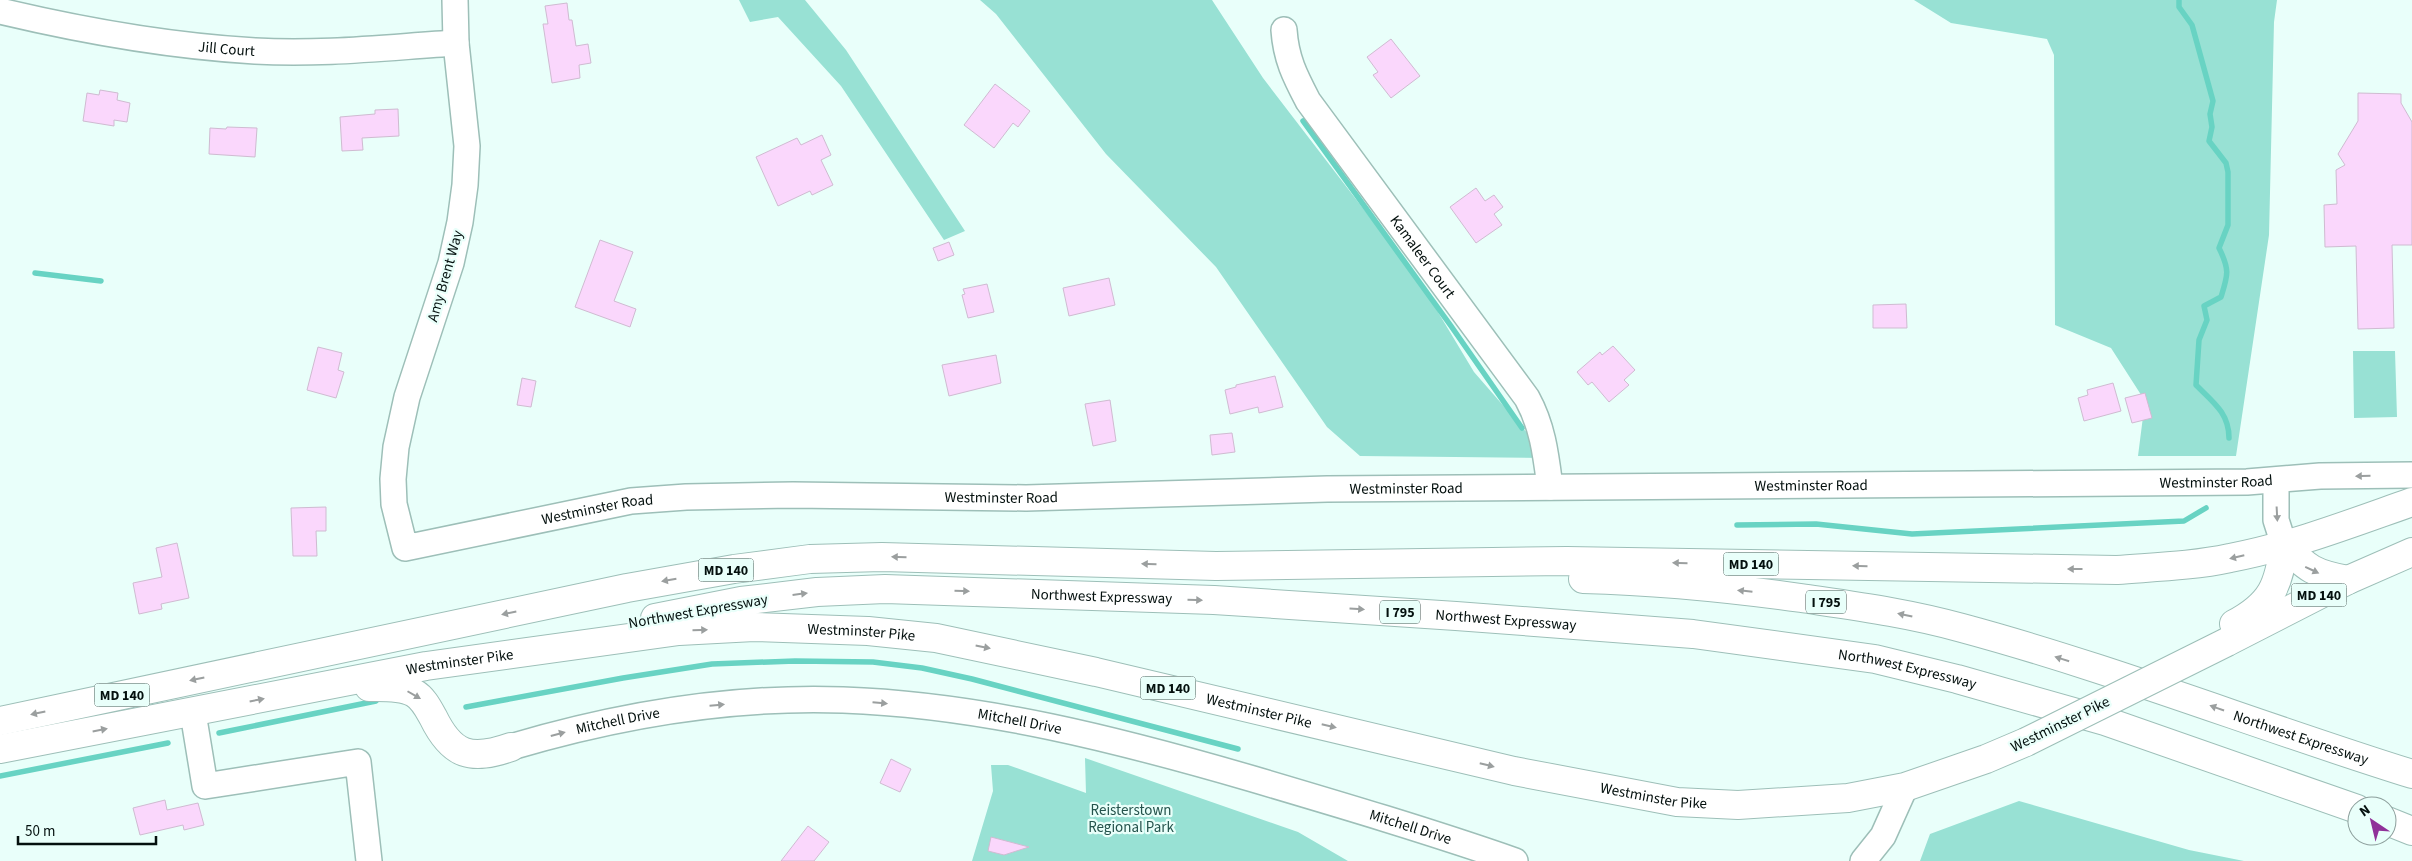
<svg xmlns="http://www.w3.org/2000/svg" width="2412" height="861" viewBox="0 0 2412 861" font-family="'Source Sans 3',sans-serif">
	<rect width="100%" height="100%" fill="#e9fffa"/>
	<path fill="#98e1d4" d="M739,0H805L846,50L965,231L944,240L841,86L778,17L750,22Z
		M980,0H1212L1263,78L1421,284L1474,372L1549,458L1360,456L1327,427L1216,267L1106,154L996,14Z
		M1914,0H2277L2274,22L2269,235L2236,456H2138L2145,401L2111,348L2055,325L2054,55L2047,39L1951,23Z
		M2395,351L2397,417L2354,418L2353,351Z
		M1085,758L1298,832L1348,861H972L993,791L991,765H1008L1086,793Z
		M2019,801L2189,850L2244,861H1920L1930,834Z"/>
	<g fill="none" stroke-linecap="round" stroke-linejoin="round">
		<path stroke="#68d3c3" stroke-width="5.5" d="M2179,0V7L2192,25L2213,101L2210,114L2212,127L2209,141L2226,163L2228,172V225L2219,248C2230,270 2228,275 2221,297L2204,306L2207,320L2199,340L2196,385C2213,402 2229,413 2229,438
			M1303,121L1451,326L1522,428
			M35,273L101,281
			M1737,525L1816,524L1912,534L2184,521L2206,508
			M466,707L623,678L712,664L795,661L873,662L922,668L972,679L1238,749
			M219,733L376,701
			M0,776L168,743"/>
	</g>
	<path fill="#fad7fc" stroke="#cfbbd1" d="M567,3L569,20H572L576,46L588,44L591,63L579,65L580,78L552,83L543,24H548L545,6Z
		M1391,39L1420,76L1391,98L1373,75L1378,72L1367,57Z
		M995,84L1030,111L1018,127L1013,123L994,148L964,125Z
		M100,90L118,93L117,100L130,103L127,122L114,120V126L83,121L87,93L99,95Z
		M2358,93L2401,94V103L2412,122V245H2392L2394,328L2358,329L2356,246L2325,247L2324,205L2337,204L2336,170L2345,165L2338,154L2358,121Z
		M398,109L399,136L362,138L363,150L342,151L340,117L375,114V110Z
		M227,127L257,128L255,157L209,154L210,128L226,129Z
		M822,135L831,155L821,160L833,185L812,195L810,191L778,206L756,157L797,138L801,145Z
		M1476,188L1485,201L1494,195L1503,207L1494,214L1502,225L1476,243L1450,207Z
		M600,240L633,252L614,301L636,309L630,327L575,307Z
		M949,242L954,255L938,261L933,248Z
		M1109,278L1115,305L1069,316L1063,288Z
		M987,284L994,312L968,318L962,295L965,294L963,289Z
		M1906,304L1907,328H1873V305Z
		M1613,346L1635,370L1624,380L1629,385L1609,402L1592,382L1588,385L1577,372L1600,352L1602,355Z
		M318,347L342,353L338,370L344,372L336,398L307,390Z
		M996,355L1001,383L949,396L942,365Z
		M1275,376L1283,407L1259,413L1258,407L1230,414L1225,390L1236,387V385Z
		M522,378L536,381L531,407L517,405Z
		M2113,383L2121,411L2084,421L2078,398L2088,395L2087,390Z
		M2145,393L2152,418L2132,423L2125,398Z
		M1110,400L1116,441L1093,446L1085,404Z
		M1232,433L1235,452L1212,455L1210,435Z
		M326,507V531H316L317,556H293L291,508Z
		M177,543L189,598L161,604L162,609L139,614L133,583L162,577L156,548Z
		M891,759L911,769L900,792L880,783Z
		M165,800L167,810L198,803L204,825L184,830L183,825L140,835L133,808Z
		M808,826L829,842L814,861H781Z
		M991,837L1029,847L1004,855L988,851Z"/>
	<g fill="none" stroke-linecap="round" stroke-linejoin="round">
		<defs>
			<g id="minor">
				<path id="s1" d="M455,0L456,43L467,146L465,185L460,222L451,263L407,397L396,447L393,479L394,504L405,548L631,501L686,497L793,495L1026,498L1327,489L2247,482L2320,476L2412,475"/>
				<path id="s2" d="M0,11C84,31 169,46 255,51C322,55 390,47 456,43"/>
				<path id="s3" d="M1284,30C1286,59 1295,76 1308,101L1527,398C1543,427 1546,456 1550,487"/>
				<path d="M2276,482V520L2284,545"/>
				<path d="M193,713L205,786L358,762L369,861"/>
				<path id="s4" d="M511,747C619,715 730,696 843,700C983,705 1119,740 1253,779C1341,805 1429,831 1515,861"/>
				<path d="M1863,861L1883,836L1905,787"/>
			</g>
			<g id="highway">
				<path d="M2284,545C2307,569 2315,574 2348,580"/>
				<path id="s5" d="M1583,579C1656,581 1729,588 1801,598C1855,606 1909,613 1962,628C2114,669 2261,727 2412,774"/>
				<path id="s6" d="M655,618L741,601L817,592L885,589L1214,600L1456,616L1693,634L1875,659L1957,679L2105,721L2357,809"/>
				<path d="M2234,624C2272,604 2279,585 2284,545"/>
				<path d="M2227,642L2348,580L2412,552"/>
				<path d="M369,687C383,687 402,686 414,693C423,698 428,708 433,717C452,756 471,761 511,747"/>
				<path d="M0,721L627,588L734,569L810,559L882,557L1216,566L1567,561L2117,570C2155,567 2193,566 2230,558C2293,546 2352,523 2412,502"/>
				<path id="s7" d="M0,749L426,666L679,631L754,627L868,631L936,638L1096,672L1514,771L1677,802L1738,805L1848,798L1905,787L1986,759L2026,742"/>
				<path d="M2387,821L2412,831"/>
			</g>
		</defs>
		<use href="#minor" stroke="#9dbfb8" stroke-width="28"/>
		<use href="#highway" stroke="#9dbfb8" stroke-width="30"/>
		<use href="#minor" stroke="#fff" stroke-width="25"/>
		<use href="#highway" stroke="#fff" stroke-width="28"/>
		<defs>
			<path id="highway-bridge" d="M2026,742L2227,642"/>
		</defs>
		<use href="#highway-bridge" stroke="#9dbfb8" stroke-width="30" stroke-linecap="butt"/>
		<use href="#highway-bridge" stroke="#fff" stroke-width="28"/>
	</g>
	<defs><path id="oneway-solid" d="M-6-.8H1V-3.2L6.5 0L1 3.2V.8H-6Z" transform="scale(1.25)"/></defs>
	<g fill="#9b9f9f">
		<use href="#oneway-solid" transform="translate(2363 476) rotate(179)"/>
		<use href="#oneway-solid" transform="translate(2277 514) rotate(87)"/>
		<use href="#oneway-solid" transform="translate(899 557) rotate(-179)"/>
		<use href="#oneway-solid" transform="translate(2237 557) rotate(167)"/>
		<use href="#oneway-solid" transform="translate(1680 563) rotate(-179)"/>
		<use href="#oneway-solid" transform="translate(1149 564) rotate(-178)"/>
		<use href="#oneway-solid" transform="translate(1860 566) rotate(-179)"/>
		<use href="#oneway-solid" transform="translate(2075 569) rotate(-180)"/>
		<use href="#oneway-solid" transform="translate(2312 570) rotate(25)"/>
		<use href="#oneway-solid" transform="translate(669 580) rotate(170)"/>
		<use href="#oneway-solid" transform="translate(962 591) rotate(2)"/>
		<use href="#oneway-solid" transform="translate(1745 591) rotate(-174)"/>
		<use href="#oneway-solid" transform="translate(800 594) rotate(-7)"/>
		<use href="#oneway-solid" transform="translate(1195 600) rotate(2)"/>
		<use href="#oneway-solid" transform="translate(1357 609) rotate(4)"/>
		<use href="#oneway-solid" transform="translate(509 613) rotate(168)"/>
		<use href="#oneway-solid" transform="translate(1905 615) rotate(-168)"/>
		<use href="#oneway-solid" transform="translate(700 630) rotate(-2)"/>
		<use href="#oneway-solid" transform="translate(983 647) rotate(11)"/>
		<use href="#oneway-solid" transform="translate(2062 659) rotate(-163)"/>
		<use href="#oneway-solid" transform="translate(197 679) rotate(168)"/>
		<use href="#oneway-solid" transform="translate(414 695) rotate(30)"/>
		<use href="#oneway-solid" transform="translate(257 700) rotate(-11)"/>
		<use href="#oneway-solid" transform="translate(880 703) rotate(5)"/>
		<use href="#oneway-solid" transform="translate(717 705) rotate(-5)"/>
		<use href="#oneway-solid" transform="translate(2217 708) rotate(-161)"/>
		<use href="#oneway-solid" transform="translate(38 713) rotate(168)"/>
		<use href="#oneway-solid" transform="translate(1329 726) rotate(13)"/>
		<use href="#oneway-solid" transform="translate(100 730) rotate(-11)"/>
		<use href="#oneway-solid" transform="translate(558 734) rotate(-15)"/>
		<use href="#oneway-solid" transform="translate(1487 765) rotate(14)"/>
	</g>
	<g text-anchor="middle" stroke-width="4.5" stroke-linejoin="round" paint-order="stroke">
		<g fill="#e9fffa" stroke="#495855" stroke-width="1">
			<rect x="1723.5" y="552.5" width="55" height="23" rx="4"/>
			<rect x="698.5" y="558.5" width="55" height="23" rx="4"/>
			<rect x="2291.5" y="583.5" width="55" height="23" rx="4"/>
			<rect x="1806" y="590.5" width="40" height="23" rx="4"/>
			<rect x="1380" y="600.5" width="40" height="23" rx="4"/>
			<rect x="1140.5" y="676.5" width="55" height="23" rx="4"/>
			<rect x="94.5" y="683.5" width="55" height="23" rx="4"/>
		</g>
		<g font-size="14" font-weight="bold" fill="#04100e">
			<text x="1751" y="569">MD 140</text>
			<text x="726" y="575">MD 140</text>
			<text x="2319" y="600">MD 140</text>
			<text x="1826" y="607">I 795</text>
			<text x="1400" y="617">I 795</text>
			<text x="1168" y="693">MD 140</text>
			<text x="122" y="700">MD 140</text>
		</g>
		<g font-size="15" fill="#04100e" stroke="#e9fffa">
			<text dy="5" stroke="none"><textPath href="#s2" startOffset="230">Jill Court</textPath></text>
			<text dy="5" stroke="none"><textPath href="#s3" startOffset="269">Kamaleer Court</textPath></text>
			<text transform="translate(445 276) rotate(-74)" y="5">Amy Brent Way</text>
			<text dy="5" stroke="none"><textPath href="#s1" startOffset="2376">Westminster Road</textPath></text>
			<text dy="5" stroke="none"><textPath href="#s1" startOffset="1971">Westminster Road</textPath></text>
			<text dy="5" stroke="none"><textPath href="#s1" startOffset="1566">Westminster Road</textPath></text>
			<text dy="5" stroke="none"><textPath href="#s1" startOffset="1161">Westminster Road</textPath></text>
			<text dy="5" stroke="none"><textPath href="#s1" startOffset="756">Westminster Road</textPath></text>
			<text dy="5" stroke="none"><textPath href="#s6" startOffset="449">Northwest Expressway</textPath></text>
			<text transform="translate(698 611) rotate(-10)" y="5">Northwest Expressway</text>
			<text dy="5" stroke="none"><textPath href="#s6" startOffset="854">Northwest Expressway</textPath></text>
			<text dy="5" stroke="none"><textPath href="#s7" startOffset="872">Westminster Pike</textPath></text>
			<text dy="5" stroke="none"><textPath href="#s7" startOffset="468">Westminster Pike</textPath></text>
			<text dy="5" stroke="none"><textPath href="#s6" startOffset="1259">Northwest Expressway</textPath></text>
			<text dy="5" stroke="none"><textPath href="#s7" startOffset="1278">Westminster Pike</textPath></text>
			<text dy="5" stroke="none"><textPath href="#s4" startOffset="110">Mitchell Drive</textPath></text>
			<text dy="5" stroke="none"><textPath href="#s4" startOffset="515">Mitchell Drive</textPath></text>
			<text transform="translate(2060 724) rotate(-26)" y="5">Westminster Pike</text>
			<text dy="5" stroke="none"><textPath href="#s5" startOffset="739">Northwest Expressway</textPath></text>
			<text dy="5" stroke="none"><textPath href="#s7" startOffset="1682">Westminster Pike</textPath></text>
			<text dy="5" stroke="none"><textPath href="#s4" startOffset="920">Mitchell Drive</textPath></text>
		</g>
		<g font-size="15" fill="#24534c" stroke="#e9fffa">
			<text x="1131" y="815">Reisterstown<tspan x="1131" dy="17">Regional Park</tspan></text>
		</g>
	</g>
	<g transform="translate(2372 821) rotate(325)"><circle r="24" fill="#e9fffa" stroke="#8d9f9c"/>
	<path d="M0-4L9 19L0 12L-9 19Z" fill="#903199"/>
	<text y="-8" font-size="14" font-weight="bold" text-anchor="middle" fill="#04100e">N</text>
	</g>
	<path d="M18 836v8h138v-8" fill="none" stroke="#04100e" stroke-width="2.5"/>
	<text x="25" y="836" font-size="15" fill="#04100e" stroke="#e9fffa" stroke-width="4" paint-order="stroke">50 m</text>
</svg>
